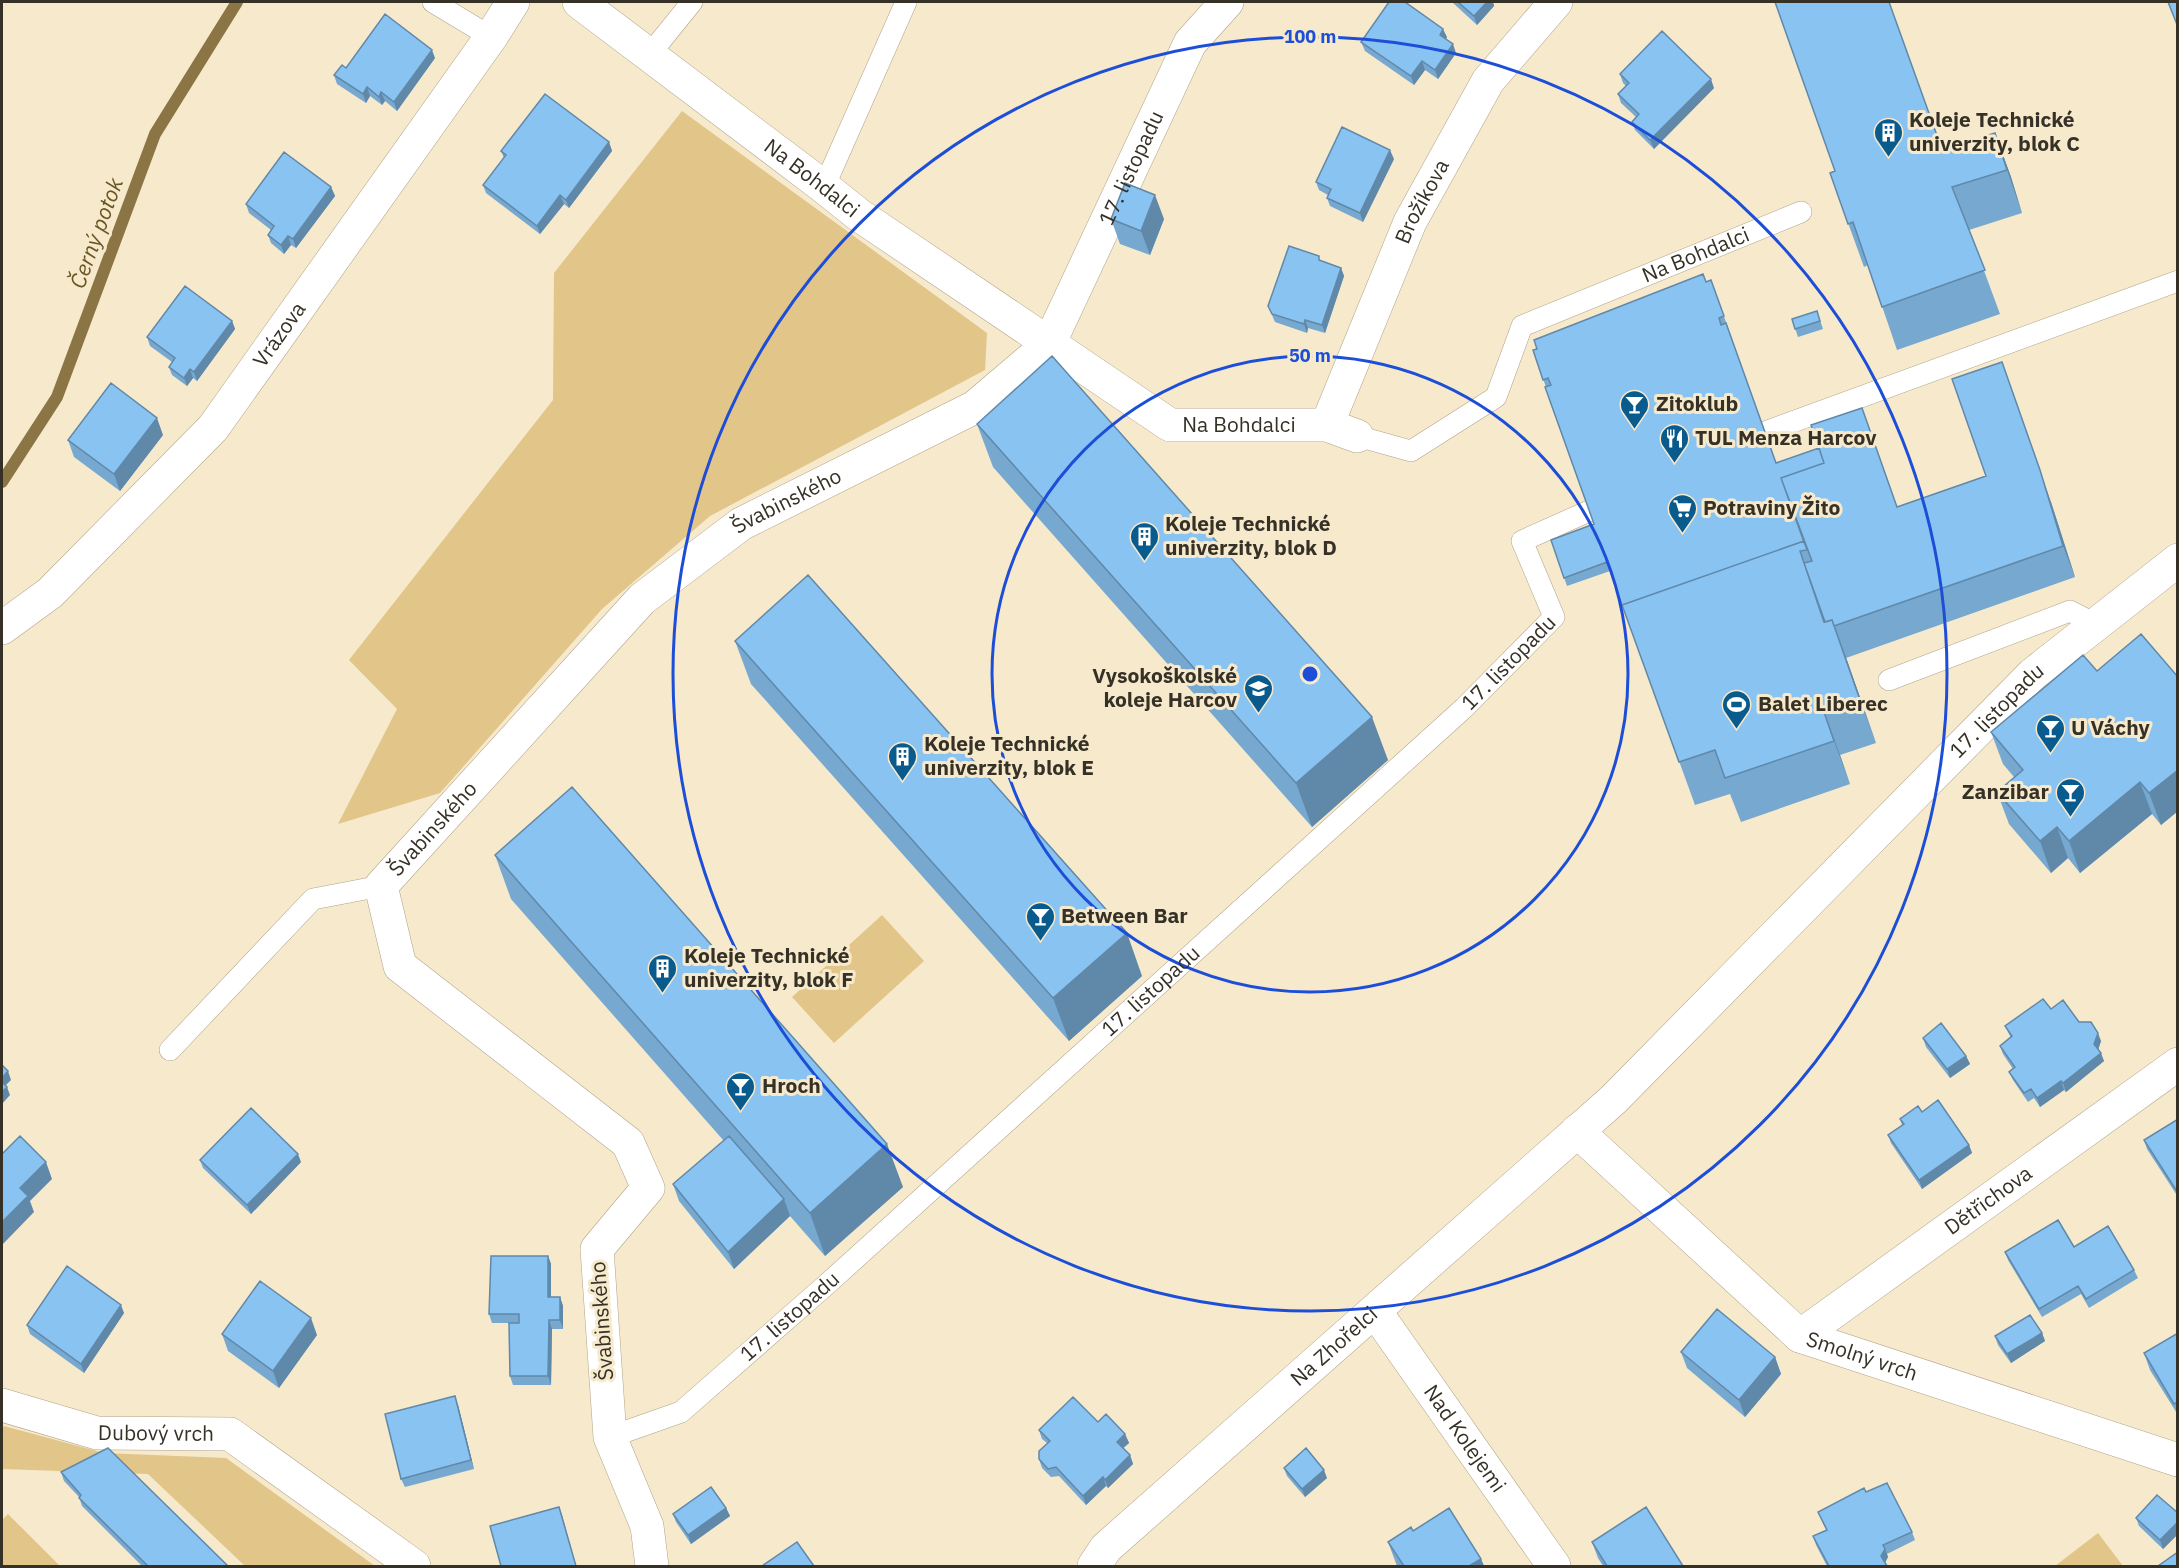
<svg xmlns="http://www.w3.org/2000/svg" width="2179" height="1568" viewBox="0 0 2179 1568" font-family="'IBM Plex Sans',sans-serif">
	<rect width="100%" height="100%" fill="#f6e9cc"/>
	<path fill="#e1c589" d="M682,111L987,333L985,370L710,516L602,609L440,793L338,824L397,709L349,660L553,400L554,273Z
		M882,915L924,961L834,1043L792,997Z
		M4,1426L104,1453L226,1458L375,1566H245L148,1474L2,1469V1429Z
		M8,1514L60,1566H61H2V1520Z
		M2098,1533L2123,1566H2055Z"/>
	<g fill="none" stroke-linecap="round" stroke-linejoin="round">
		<path stroke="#8b7545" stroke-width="12" d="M2,482L57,397L155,134L237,2"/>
		<defs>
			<g id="lane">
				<path d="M433,2L491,37"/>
				<path d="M650,54L692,2"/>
				<path d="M824,187L906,2"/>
				<path d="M1765,432L2178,281"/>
				<path id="s1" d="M1357,436L1411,451L1496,397L1522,326L1801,212"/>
				<path d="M1889,680L2070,611L2095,624"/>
				<path d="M170,1050L313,899L381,886"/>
				<path id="s2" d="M610,1437L681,1412L826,1285L1464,708L1554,617L1522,541L1589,511"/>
			</g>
			<g id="street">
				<path id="s3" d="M579,2L824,187L859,215L1170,425H1327L1357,436"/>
				<path id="s4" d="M1327,425L1410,222L1488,81L1556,2"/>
				<path id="s5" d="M2,628L50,593L213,428L491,37L513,2"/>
				<path id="s6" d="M1577,1131L1800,1336L2178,1460"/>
				<path id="s7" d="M1375,1311L1554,1566"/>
				<path id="s8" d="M1800,1336L2178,1064"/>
				<path id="s9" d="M2,1405L97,1433L230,1434L414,1566"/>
				<path id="s10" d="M652,1566L647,1526L610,1437L597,1249L648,1188L628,1143L400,966L381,886L642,599L741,524L975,407L1049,344L1190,43L1227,2"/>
				<path id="s11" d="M1094,1566L1106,1548L1613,1100L2033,674L2178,560"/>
			</g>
		</defs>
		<use href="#lane" stroke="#b0a388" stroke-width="22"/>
		<use href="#street" stroke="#b0a388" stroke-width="34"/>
		<use href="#lane" stroke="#fff" stroke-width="21"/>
		<use href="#street" stroke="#fff" stroke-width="33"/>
	</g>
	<path fill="#76a8d0" d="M1452,2H1493L1494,6L1477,25Z
		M1889,2L1942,150L1995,133L2011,177L2022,213L1969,230L2000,314L1897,350L1868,265L1864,267L1830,173L1835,171Z
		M1447,37L1446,39L1456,53L1438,79L1425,70L1414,85L1365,51L1361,42Z
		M435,58L397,111L385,101L382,105L370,96L366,103L337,84L334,75L346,68Z
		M1620,74L1714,88L1654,149L1635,130L1632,122L1636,117L1621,103L1618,94L1626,86L1623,83Z
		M609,142L612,151L569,208L564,204L540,234L486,193L483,185L504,158L501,151Z
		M1394,159L1363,222L1330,206L1327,198L1328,195L1319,190L1316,182Z
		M331,187L335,196L296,248L291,245L284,254L271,243L268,235L271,230L249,213L246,204Z
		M1111,219H1164L1150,255L1120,244Z
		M1321,261L1341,268L1344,276L1325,333L1308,328L1307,333L1275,322L1268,306Z
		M1711,280L1776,463L1897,507L2051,502L2075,577L1846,658L1876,743L1840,755L1850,784L1741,822L1730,794L1695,805L1610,571L1567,586L1551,540L1594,524L1533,350Z
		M1817,311L1823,329L1798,337L1792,319Z
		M232,321L235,329L197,381L193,378L187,386L172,375L169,367L172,362L150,346L147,337Z
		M977,424L1388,760L1312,827L993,467Z
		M163,435L120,491L74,457L68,440Z
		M735,641L1142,976L1069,1041L751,684Z
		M2097,671L2178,677V811L2161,825L2152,814L2080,873L2068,858L2051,873L2009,824L1997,792L2014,777L2003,764L1991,732Z
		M495,855L903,1187L825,1256L790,1216L734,1269L679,1201L673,1184L724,1141L511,899Z
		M2051,1009L2079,1022L2101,1041L2098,1050L2104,1061L2066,1092L2064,1090L2040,1107L2034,1098L2028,1102L2013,1080L2009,1072L2013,1069L2003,1054L2000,1046L2011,1038L2005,1026Z
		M1923,1038L1966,1056L1970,1064L1950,1078L1926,1047Z
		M1922,1112L1969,1145L1972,1153L1922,1189L1891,1143L1888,1135L1902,1125L1900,1119Z
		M2178,1119V1197L2147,1149L2144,1140Z
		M200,1160L301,1162L251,1214L203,1168Z
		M2074,1247L2134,1270L2138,1278L2089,1308L2081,1294L2042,1317L2008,1260L2005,1252Z
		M548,1256L551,1264V1297H560L563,1306V1329H552L551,1385H513L510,1376L519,1323H492L489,1314Z
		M124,1313L84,1373L30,1334L27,1325Z
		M2042,1333L2045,1341L2011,1363L1998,1345L1995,1336Z
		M2178,1333V1415L2150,1370L2144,1353Z
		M222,1334L317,1335L279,1388L228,1351Z
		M1681,1352L1775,1357L1781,1374L1745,1417L1687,1368Z
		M458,1405L474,1469L405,1487L401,1479Z
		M1098,1422L1125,1434L1129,1443L1123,1448L1130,1455L1133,1464L1108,1488L1106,1486L1086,1505L1059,1476L1051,1477L1042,1468L1039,1459L1047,1443L1042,1439L1039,1430Z
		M1284,1468L1327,1478L1305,1497L1287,1476Z
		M61,1472L228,1566H142L82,1506L79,1497L64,1481Z
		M1866,1492L1912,1532L1915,1540L1887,1554L1888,1557L1885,1563L1887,1566H1827L1816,1545L1813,1536L1826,1530L1818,1512Z
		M726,1508L730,1516L691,1544L676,1522L673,1514Z
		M2178,1513V1534L2163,1549L2139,1526L2136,1518Z
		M1413,1531L1481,1559L1484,1566H1397L1388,1542Z
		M1592,1542L1683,1566H1603L1598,1558Z"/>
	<path fill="#6088a9" d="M1487,2H1493L1494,6L1477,25L1474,16Z
		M1443,29L1447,37L1443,44L1440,35Z
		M1453,44L1456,53L1438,79L1435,70Z
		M432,50L435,58L397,111L394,102Z
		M1422,61L1425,70L1414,85L1411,76Z
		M1711,79L1714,88L1654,149L1650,140Z
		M367,87L370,96L366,103L363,94Z
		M381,92L385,101L382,105L379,97Z
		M1995,133L2011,177L2022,213L2007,170Z
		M609,142L612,151L569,208L566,200Z
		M1390,150L1394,159L1363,222L1360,213Z
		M331,187L335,196L296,248L293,239Z
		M560,195L564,204L540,234L537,226Z
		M1155,195L1164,219L1150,255L1141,231Z
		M288,236L291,245L284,254L281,245Z
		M1341,268L1344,276L1325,333L1322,325Z
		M1305,320L1308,328L1307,333L1304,324Z
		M232,321L235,329L197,381L194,372Z
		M190,369L193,378L187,386L184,378Z
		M2013,393L2051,502L2075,577L2063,546Z
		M157,418L163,435L120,491L114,474Z
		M1832,620L1848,663L1876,743L1860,700Z
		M1824,712L1840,755L1850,784L1834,741Z
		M1372,717L1388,760L1312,827L1296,783Z
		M2178,770V811L2161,825L2149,793Z
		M2140,782L2152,814L2080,873L2069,841Z
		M2057,827L2068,858L2051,873L2040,841Z
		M1127,933L1142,976L1069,1041L1053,998Z
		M2098,1033L2101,1041L2097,1053L2094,1044Z
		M2101,1053L2104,1061L2066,1092L2063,1083Z
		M1966,1056L1970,1064L1950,1078L1947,1069Z
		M8,1071L11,1080L3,1088L2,1085V1078Z
		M2061,1081L2064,1090L2040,1107L2037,1098Z
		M7,1087L10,1095L2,1104V1092Z
		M887,1144L903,1187L825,1256L810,1213Z
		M1969,1145L1972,1153L1922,1189L1919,1180Z
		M298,1154L301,1162L251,1214L247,1205Z
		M46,1162L52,1179L30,1201L34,1212L2,1245V1222L20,1188Z
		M784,1199L790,1216L734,1269L728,1252Z
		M548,1256L551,1264V1305L548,1297Z
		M560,1297L563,1306V1329L560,1320Z
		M121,1305L124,1313L84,1373L81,1364Z
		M311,1318L317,1335L279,1388L273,1371Z
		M549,1320L552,1329L551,1385L548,1376Z
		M2042,1333L2045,1341L2011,1363L2007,1354Z
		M1775,1357L1781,1374L1745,1417L1739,1400Z
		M455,1396L458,1405L474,1469L471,1460Z
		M1125,1434L1129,1443L1120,1451L1117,1442Z
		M1130,1455L1133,1464L1108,1488L1105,1480Z
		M1324,1470L1327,1478L1305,1497L1302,1489Z
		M1103,1477L1106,1486L1086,1505L1083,1496Z
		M559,1507L562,1515L576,1566Z
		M726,1508L730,1516L691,1544L688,1535Z
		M2178,1522V1534L2163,1549L2160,1540Z
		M1885,1549L1888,1557L1884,1564L1881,1556Z
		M1481,1559L1484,1566H1469Z"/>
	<path fill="#89c3f2" stroke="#6088a9" stroke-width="1.5" d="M1389,2H1405L1443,29L1440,35L1453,44L1435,70L1422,61L1411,76L1361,42Z
		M1458,2H1487L1474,16Z
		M1775,2H1889L1939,141L1936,142L1939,151L1995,133L2007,170L1952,187L1985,270L1882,307L1853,222L1848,224L1830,173L1835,171Z
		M2168,2H2178V27Z
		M385,14L432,50L394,102L381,92L379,97L367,87L363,94L334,75L342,65L346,68Z
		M1662,31L1711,79L1650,140L1632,122L1639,114L1618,94L1629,83L1620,74Z
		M545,94L609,142L566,200L560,195L537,226L483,185L506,155L501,151Z
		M1342,127L1390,150L1360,213L1327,198L1331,189L1316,182Z
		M284,152L331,187L293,239L288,236L281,245L268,235L274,226L246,204Z
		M1125,183L1155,195L1141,231L1111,219Z
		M1289,246L1319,256V260L1341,268L1322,325L1305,320L1304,324L1272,314L1268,306Z
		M1703,274L1706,282L1711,280L1724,316L1719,318L1721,325L1726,323L1776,463L1819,448L1824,463L1781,478L1805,545L1804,541L1622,605L1607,562L1564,578L1551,540L1594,524L1545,387L1551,385L1548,378L1543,380L1533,350L1537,349L1534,340Z
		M185,286L232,321L194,372L190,369L184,378L169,367L175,358L147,337Z
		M1817,311L1820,321L1795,329L1792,319Z
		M1052,356L1372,717L1296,783L977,424Z
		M2002,362L2040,470L2063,546L1834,626L1832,620L1825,622L1804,563L1812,561L1781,478L1824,463L1811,425L1862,408L1897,507L1986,476L1952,379Z
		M111,383L157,418L114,474L68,440Z
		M1804,541L1807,550L1800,551L1824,622L1832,620L1860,700L1824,712L1834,741L1725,778L1715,750L1679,762L1622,605Z
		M808,575L1127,933L1053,998L735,641Z
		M2141,634L2178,677V770L2149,793L2140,782L2069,841L2057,827L2040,841L1997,792L2023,770L1991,732L2083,655L2097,671Z
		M572,787L887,1144L810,1213L495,855Z
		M2043,999L2051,1009L2063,1000L2079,1022H2091L2098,1033L2094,1044L2101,1053L2063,1083L2061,1081L2037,1098L2031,1089L2024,1093L2009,1072L2015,1067L2000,1046L2012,1036L2005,1026Z
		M1941,1023L1966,1056L1947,1069L1923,1038Z
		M2,1065L8,1071L2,1078Z
		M2,1082L7,1087L2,1092Z
		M1938,1100L1969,1145L1919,1180L1888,1135L1904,1124L1900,1119L1918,1106L1922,1112Z
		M251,1108L298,1154L247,1205L200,1160Z
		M2178,1119V1193L2144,1140Z
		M20,1136L46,1162L20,1188L28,1196L2,1222V1154Z
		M729,1136L784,1199L728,1252L673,1184Z
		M2058,1220L2074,1247L2108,1226L2134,1270L2086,1299L2078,1286L2039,1309L2005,1252Z
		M491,1256H548V1297H560V1320H549L548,1376H510L509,1323H519V1314H489Z
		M67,1266L121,1305L81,1364L27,1325Z
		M260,1281L311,1318L273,1371L222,1334Z
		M1717,1309L1775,1357L1739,1400L1681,1352Z
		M2030,1315L2042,1333L2007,1354L1995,1336Z
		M2178,1333V1402L2174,1404L2144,1353Z
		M455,1396L471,1460L401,1479L385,1414Z
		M1073,1397L1098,1422L1106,1414L1125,1434L1117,1442L1130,1455L1105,1480L1103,1477L1083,1496L1056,1467L1048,1469L1039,1459V1451L1050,1441L1039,1430Z
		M108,1448L228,1566H148L79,1498L81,1495L61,1472Z
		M1306,1448L1324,1470L1302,1489L1284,1468Z
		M1887,1483L1912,1532L1883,1545L1885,1549L1881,1556L1887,1566H1829L1813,1536L1827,1530L1818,1512L1864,1488L1866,1492Z
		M711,1487L726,1508L688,1535L673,1514Z
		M2157,1495L2178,1513V1522L2160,1540L2136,1518Z
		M559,1507L576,1566H501L490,1526Z
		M1646,1507L1683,1566H1607L1592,1542Z
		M1449,1508L1481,1559L1469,1566H1404L1388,1542L1411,1527L1413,1531Z
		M797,1542L814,1566H762Z
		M2178,1552V1566H2158Z"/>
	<g fill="none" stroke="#1d4ed8" stroke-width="3">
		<circle cx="1310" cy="674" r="318"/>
		<circle cx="1310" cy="674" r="637"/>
	</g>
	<defs>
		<symbol id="building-pin" viewBox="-11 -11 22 30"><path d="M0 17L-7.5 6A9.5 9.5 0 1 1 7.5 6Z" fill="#095b8d" stroke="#f6e9cc"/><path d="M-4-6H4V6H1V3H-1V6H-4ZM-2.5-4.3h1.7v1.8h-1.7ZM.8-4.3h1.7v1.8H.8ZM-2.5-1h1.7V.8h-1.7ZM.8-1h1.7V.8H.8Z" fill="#fff"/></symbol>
		<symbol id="bar-pin" viewBox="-11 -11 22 30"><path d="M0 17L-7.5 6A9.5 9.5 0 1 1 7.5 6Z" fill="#095b8d" stroke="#f6e9cc"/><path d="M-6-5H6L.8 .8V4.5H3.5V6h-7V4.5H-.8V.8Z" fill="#fff"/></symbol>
		<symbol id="restaurant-pin" viewBox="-11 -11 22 30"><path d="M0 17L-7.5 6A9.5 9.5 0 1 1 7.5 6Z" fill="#095b8d" stroke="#f6e9cc"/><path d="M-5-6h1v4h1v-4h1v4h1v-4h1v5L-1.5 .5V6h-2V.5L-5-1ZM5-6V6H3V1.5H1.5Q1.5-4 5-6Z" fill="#fff"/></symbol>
		<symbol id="supermarket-pin" viewBox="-11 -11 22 30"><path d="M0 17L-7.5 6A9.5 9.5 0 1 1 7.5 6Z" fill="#095b8d" stroke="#f6e9cc"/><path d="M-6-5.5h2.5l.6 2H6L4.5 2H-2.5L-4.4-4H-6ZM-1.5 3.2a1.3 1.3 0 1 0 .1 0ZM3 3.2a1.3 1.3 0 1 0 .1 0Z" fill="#fff"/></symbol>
		<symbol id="university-pin" viewBox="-11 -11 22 30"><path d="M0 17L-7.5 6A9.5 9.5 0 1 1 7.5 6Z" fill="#095b8d" stroke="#f6e9cc"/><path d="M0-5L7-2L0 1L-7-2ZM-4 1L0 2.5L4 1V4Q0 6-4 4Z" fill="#fff"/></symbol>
		<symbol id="stadium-pin" viewBox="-11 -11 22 30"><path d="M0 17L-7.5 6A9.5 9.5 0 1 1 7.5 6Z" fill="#095b8d" stroke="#f6e9cc"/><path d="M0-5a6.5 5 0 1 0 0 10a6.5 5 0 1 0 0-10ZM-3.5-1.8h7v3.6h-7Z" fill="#fff"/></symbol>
	</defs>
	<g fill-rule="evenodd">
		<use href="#building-pin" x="1872" y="116" width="33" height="45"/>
		<use href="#bar-pin" x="1618" y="388" width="33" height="45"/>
		<use href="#restaurant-pin" x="1658" y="422" width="33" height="45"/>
		<use href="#supermarket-pin" x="1666" y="492" width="33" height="45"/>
		<use href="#building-pin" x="1128" y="520" width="33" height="45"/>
		<use href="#university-pin" x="1242" y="672" width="33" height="45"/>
		<use href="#stadium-pin" x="1720" y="688" width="33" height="45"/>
		<use href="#bar-pin" x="2034" y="712" width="33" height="45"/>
		<use href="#building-pin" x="886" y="740" width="33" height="45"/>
		<use href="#bar-pin" x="2054" y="776" width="33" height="45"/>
		<use href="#bar-pin" x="1024" y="900" width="33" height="45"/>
		<use href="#building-pin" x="646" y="952" width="33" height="45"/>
		<use href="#bar-pin" x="724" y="1070" width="33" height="45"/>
	</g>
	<g text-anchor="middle" stroke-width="6" stroke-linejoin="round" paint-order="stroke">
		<g font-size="21" font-weight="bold" fill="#363126" stroke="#f6e9cc" text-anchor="start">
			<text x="1909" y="127">Koleje Technické<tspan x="1909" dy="24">univerzity, blok C</tspan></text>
			<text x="1656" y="411">Zitoklub</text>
			<text x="1695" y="445">TUL Menza Harcov</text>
			<text x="1703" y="515">Potraviny Žito</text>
			<text x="1165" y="531">Koleje Technické<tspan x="1165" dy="24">univerzity, blok D</tspan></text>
			<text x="1237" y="683" text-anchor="end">Vysokoškolské<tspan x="1237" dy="24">koleje Harcov</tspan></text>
			<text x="1758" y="711">Balet Liberec</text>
			<text x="2071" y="735">U Váchy</text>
			<text x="924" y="751">Koleje Technické<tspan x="924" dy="24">univerzity, blok E</tspan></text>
			<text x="2049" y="799" text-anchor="end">Zanzibar</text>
			<text x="1061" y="923">Between Bar</text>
			<text x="684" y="963">Koleje Technické<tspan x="684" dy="24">univerzity, blok F</tspan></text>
			<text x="762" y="1093">Hroch</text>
		</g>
		<g font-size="21" fill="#363126" stroke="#f6e9cc">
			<text dy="7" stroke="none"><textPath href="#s10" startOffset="1890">17. listopadu</textPath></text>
			<text dy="7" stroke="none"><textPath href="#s3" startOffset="292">Na Bohdalci</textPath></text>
			<text dy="7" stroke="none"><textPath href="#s4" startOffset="243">Brožíkova</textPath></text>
			<text dy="7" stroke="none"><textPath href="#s1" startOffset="420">Na Bohdalci</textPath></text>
			<text dy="7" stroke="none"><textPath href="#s5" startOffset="406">Vrázova</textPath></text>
			<text dy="7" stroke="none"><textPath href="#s3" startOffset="796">Na Bohdalci</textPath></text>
			<text dy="7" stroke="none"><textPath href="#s10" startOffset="1388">Švabinského</textPath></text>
			<text dy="7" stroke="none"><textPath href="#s2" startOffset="1192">17. listopadu</textPath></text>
			<text dy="7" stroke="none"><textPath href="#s11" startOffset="1245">17. listopadu</textPath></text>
			<text dy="7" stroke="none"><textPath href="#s10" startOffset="902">Švabinského</textPath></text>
			<text dy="7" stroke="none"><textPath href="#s2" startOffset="706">17. listopadu</textPath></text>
			<text dy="7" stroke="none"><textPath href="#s8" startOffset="232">Dětřichova</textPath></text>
			<text dy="7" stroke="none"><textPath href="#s2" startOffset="220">17. listopadu</textPath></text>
			<text transform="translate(602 1321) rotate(-94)" y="7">Švabinského</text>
			<text dy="7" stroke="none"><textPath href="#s11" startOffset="326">Na Zhořelci</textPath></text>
			<text dy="7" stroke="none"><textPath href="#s6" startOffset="368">Smolný vrch</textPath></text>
			<text dy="7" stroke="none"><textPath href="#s9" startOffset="158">Dubový vrch</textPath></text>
			<text dy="7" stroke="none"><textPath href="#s7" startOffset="156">Nad Kolejemi</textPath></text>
		</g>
		<g font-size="22" font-style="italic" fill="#6a5524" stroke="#f6e9cc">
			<text transform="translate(96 233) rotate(-70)" y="8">Černý potok</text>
		</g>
	</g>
	<circle cx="1310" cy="674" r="9" fill="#1d4ed8" stroke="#f6e9cc" stroke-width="3"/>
	<g font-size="18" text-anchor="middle" font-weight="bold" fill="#1d4ed8" stroke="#f6e9cc" stroke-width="6" stroke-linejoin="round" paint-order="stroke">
		<text x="1310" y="43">100 m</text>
		<text x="1310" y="362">50 m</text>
	</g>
	<rect width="2179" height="1568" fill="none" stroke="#363126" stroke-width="6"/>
</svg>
